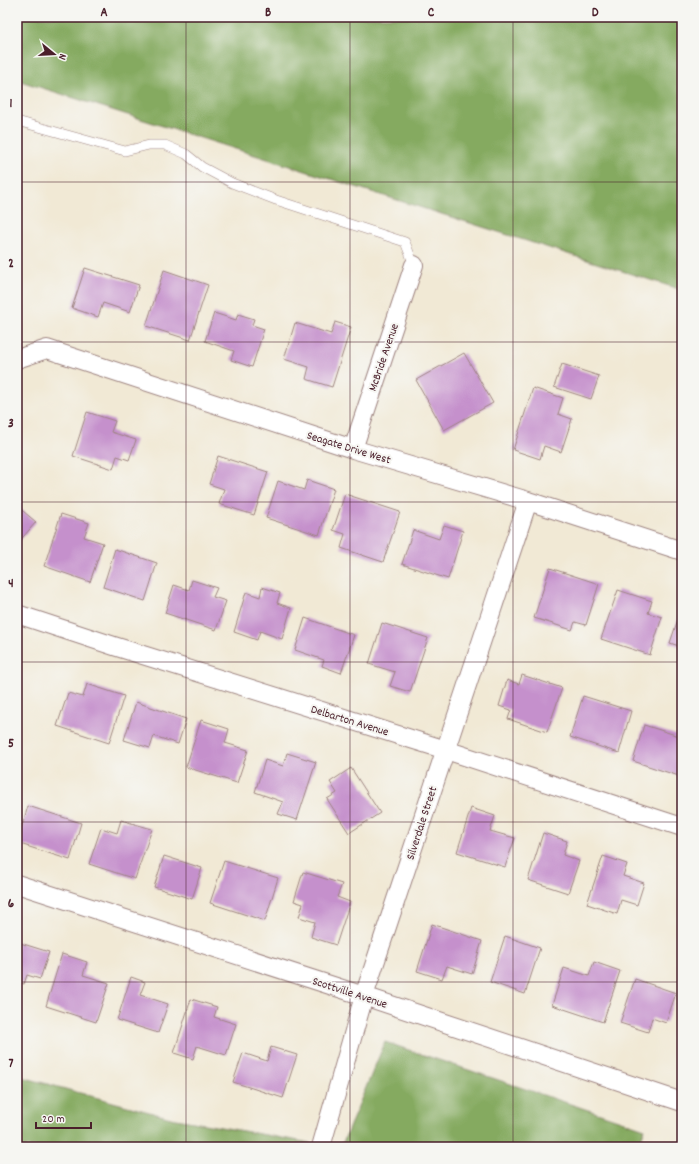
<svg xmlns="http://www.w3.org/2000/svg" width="699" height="1164" viewBox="0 0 699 1164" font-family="Dekko,sans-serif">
	<rect width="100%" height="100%" fill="#f6f6f2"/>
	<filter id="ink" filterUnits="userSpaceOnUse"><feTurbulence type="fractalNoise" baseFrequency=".025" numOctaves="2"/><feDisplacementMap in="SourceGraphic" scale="8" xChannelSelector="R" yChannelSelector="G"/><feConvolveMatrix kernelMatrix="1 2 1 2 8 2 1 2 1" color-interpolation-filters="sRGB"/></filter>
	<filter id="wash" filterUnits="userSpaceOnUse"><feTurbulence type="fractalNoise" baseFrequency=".012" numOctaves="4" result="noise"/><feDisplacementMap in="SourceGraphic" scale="16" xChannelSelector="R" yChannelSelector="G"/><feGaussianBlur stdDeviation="0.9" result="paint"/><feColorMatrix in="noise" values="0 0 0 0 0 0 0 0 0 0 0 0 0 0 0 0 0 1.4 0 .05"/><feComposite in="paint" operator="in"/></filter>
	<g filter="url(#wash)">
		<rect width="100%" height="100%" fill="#f1e9d5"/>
		<path fill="#85aa60" stroke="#686446" d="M17,17H682V290L17,80Z
			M385,1042L645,1129L638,1147H341Z
			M22,1077L171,1118L310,1143L309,1147H17V1082Z"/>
		<g id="blocks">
			<path fill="#c590cc" d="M85,268L139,285L130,312L103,303L98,317L72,308Z
				M164,270L208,285L190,340L146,326Z
				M214,313L236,320L238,314L254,319L252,325L264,329L252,367L231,360L234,351L205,341Z
				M335,322L351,327L332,387L306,379L309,367L284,359L295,323L331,334Z
				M464,353L493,403L444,430L416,380Z
				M562,364L599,376L591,399L554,387Z
				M533,388L563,398L558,414L572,419L561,452L544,446L540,459L513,450Z
				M87,412L115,421L111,432L136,440L129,460L117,456L113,469L73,456Z
				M218,456L268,472L254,515L219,504L224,489L209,484Z
				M307,480L334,489L319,535L266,518L278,481L304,490Z
				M345,494L400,512L383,562L341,548L345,534L333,530Z
				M17,506L36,522L17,544Z
				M61,514L89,523L84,537L103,543L90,582L44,566Z
				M444,525L463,531L448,579L402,564L413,530L439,539Z
				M115,549L157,563L145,601L103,587Z
				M550,568L599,584L586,625L575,622L572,630L534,618Z
				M192,580L217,588L213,597L226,601L216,630L165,613L174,585L189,590Z
				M262,587L280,593L277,603L291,608L282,639L260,631L257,640L234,632L246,592L260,597Z
				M618,590L652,601L648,613L662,617L650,655L601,639Z
				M682,607V647L670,643Z
				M305,618L354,635L341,673L322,666L324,660L295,650Z
				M382,623L428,638L410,692L390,686L395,672L369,664Z
				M522,675L562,688L547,732L508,719L511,710L499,706L507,680L519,684Z
				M87,684L124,696L109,743L57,726L68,693L83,697Z
				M583,696L631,711L619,753L570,737Z
				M136,702L186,719L178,744L154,736L150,748L124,740Z
				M201,720L229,729L225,743L248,750L237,783L186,767Z
				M644,725L682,737V777L633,761Z
				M287,753L316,762L297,820L278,814L283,802L255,792L265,760L283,766Z
				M351,768L380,813L349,833L327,799L337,793L330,782Z
				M28,806L81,823L70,860L17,843Z
				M471,808L495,816L490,831L515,838L505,867L457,852Z
				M121,820L152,829L135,879L89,864L101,828L117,833Z
				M543,833L567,841L563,855L579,861L568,893L528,880Z
				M164,856L202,868L192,899L154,887Z
				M603,856L627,864L623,876L644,883L637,905L621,900L617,914L587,904Z
				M224,861L278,878L265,921L210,903Z
				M303,872L342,884L337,897L350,902L336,945L311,937L315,922L299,917L303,904L294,901Z
				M432,924L482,941L472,974L447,966L442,979L417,971Z
				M505,936L540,948L525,994L490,982Z
				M17,942L49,952L40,979L27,975L24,984L17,982Z
				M62,954L87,962L83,975L109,983L96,1022L46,1006Z
				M594,962L620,971L603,1022L552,1005L564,968L589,976Z
				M131,977L145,982L140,995L168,1004L158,1033L117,1020Z
				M635,979L676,993L666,1023L652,1018L648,1032L620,1023Z
				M191,999L217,1007L214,1017L236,1024L226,1055L197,1046L193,1059L174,1053Z
				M271,1047L297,1055L283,1098L233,1082L243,1053L267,1061Z"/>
		</g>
	</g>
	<g filter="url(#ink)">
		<use href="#blocks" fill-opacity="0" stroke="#9e8480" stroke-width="1"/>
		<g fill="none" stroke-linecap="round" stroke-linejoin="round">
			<defs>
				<path id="service" d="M17,121L125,151L149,145H165L186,154L202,167L232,183L276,200L405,242L414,265"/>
				<path id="minor" d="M17,359L47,349L353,449L528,501L682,551
					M353,449L414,265
					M17,614L114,646L446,750L682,827
					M17,884L364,996L682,1102
					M321,1147L364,996L528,501"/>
			</defs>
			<use href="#service" stroke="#9e8480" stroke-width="10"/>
			<use href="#minor" stroke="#9e8480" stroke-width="20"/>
			<use href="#service" stroke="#fff" stroke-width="9"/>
			<use href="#minor" stroke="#fff" stroke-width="18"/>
		</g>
	</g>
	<path fill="none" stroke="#4a1f2b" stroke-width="1" stroke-opacity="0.55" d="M186,17V1147M350,17V1147M513,17V1147M17,182H682M17,342H682M17,502H682M17,662H682M17,822H682M17,982H682"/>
	<g text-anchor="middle" stroke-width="4" stroke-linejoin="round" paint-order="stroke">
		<g font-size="12" fill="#4a1f2b" stroke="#f6f6f2">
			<text transform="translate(383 357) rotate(-71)" y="4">McBride Avenue</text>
			<text transform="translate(349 447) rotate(17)" y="4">Seagate Drive West</text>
			<text transform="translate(350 720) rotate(17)" y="4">Delbarton Avenue</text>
			<text transform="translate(421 823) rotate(-72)" y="4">Silverdale Street</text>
			<text transform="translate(350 992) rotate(18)" y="4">Scottville Avenue</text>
		</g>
	</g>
	<rect width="699" height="1164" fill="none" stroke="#f6f6f2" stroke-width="44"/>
	<g transform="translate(54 54) rotate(108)" stroke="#f6f6f2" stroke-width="3" paint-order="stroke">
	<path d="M0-3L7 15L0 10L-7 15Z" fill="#4a1f2b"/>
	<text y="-6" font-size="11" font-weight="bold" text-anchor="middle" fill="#4a1f2b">N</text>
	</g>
	<path d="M36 1122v6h55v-6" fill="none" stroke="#4a1f2b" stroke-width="2"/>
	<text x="42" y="1122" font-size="12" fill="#4a1f2b" stroke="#f6f6f2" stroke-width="3" paint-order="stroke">20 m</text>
	<rect x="22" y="22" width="655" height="1120" fill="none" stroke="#4a1f2b" stroke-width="1.5"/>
	<g font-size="13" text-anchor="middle" font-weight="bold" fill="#4a1f2b">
		<text x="104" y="16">A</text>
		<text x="268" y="16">B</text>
		<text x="431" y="16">C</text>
		<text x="595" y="16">D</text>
		<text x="11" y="107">1</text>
		<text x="11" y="267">2</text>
		<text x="11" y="427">3</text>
		<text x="11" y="587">4</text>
		<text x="11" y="747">5</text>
		<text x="11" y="907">6</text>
		<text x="11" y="1067">7</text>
	</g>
</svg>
